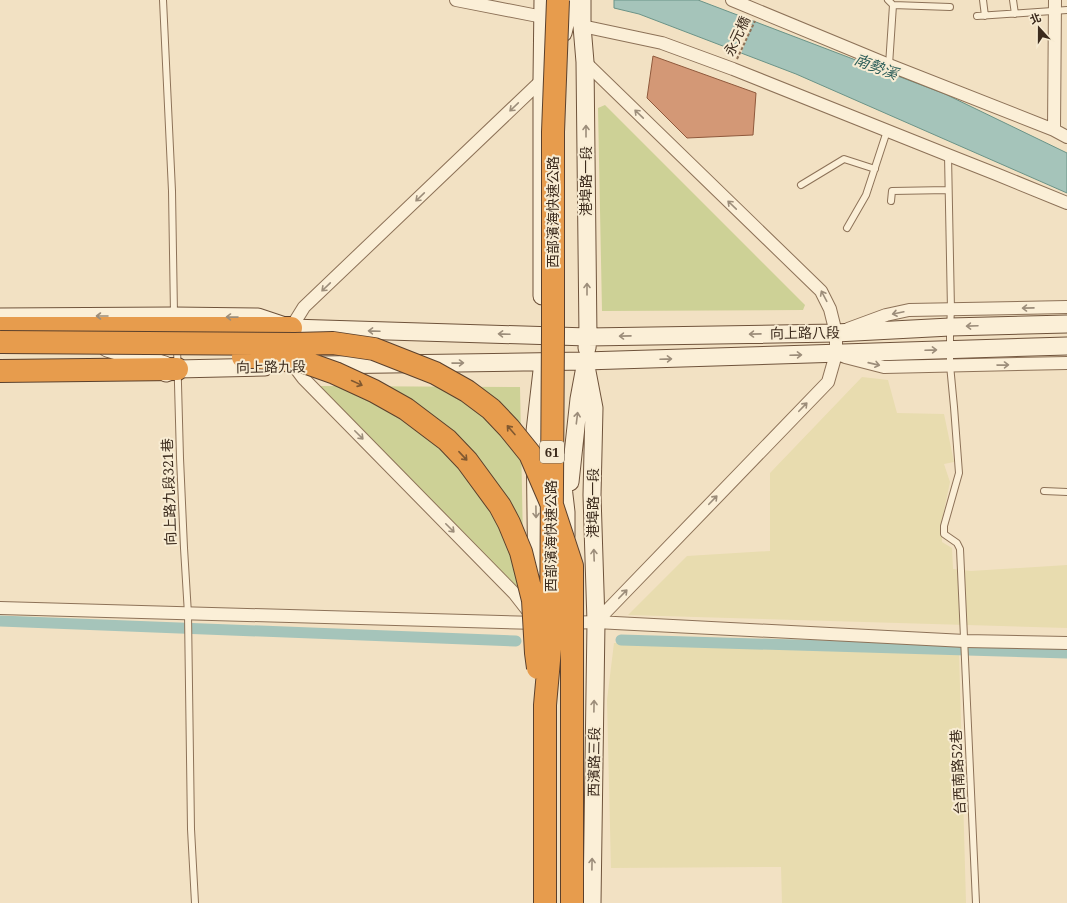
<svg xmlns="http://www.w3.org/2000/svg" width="1067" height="903" viewBox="0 0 1067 903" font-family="'Noto Serif','Noto Sans TC',serif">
	<rect width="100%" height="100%" fill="#f2e1c3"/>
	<path fill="#e8dcaf" d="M862,377L888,380L897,413L944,414L954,462L944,464L950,482L942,520V542L952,548L953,569L971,571L1067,565V628L628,615L687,556L770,551V473Z
		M614,643L959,651L966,903H782L781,867L611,868L607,700Z"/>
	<path fill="#cdd196" d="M605,105L805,305L803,310L602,311L598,108Z
		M321,386L520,387L524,594L519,596L320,392Z"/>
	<path fill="#a5c4ba" stroke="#6b9387" d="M614,0H698L945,94L1067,153V193L796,74L639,14L614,8Z"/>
	<path fill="#f2e1c3" d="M747,23L752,25L741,54L735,52Z"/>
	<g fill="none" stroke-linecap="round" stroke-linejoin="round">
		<path stroke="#a5c4ba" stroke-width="11" d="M0,621L516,641
			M621,640L1067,653"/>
	</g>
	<path fill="#d39876" stroke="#8f593c" d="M653,56L756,93L753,135L687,138L647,98Z"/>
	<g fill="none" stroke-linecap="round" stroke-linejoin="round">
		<defs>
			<path id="lane" d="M163,0L172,191L174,314
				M888,0L893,5L950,7
				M983,0L985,16
				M1013,0L1015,14
				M977,16L1067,10
				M889,65L893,5
				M948,155L951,310L950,327V365L954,407L959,473L944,526V534L957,543L960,549L976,903
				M801,185L844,159L875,169
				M891,201L892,191L948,190
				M847,228L866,195L887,131
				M177,347L180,458L184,548L188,614L191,829L195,903
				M1044,491L1067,492"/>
			<path id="street" d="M456,0L543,17
				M732,0L889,65L1054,130L1067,137
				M582,26L662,43L733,69L948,155L996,174L1067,203
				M585,62L821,291L830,309L836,333V354L828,382L596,622
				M1054,130L1055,0
				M848,329L886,315L909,310L1067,307
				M289,333L291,328L304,307L542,80
				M845,357L884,367L1067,363
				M291,358L294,366L303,378L514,593L532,616
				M0,608L538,623
				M567,623L596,622L965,641L1067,643"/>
			<path id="secondary" d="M582,0V26L585,62L588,337L587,348
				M563,33L571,0
				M542,296V80L543,0
				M0,317L174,316L258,317L291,328L588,337L836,333L950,327L1067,324
				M107,348L165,365
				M585,361L594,408L592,495L596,622L592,903
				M321,365L585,361L1067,346
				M166,373L177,369L265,367
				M560,461L566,512V536
				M570,482L579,399L584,372
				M537,593L535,431L543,362"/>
			<path id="highway" d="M0,328H291
				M0,371L177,369"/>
		</defs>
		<use href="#lane" stroke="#8d7258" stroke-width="8"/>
		<use href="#street" stroke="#8d7258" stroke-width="14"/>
		<use href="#secondary" stroke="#6f533b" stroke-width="19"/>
		<use href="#highway" stroke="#5b402c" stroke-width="24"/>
		<path stroke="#8d7258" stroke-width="2" stroke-dasharray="3 2" stroke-linecap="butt" d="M737,59L755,21"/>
		<use href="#lane" stroke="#fbefd7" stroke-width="6"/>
		<use href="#street" stroke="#fbefd7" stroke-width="12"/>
		<use href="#secondary" stroke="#fbefd7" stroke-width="17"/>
		<use href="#highway" stroke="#e79c4d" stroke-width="22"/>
		<defs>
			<path id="highway-bridge" d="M0,342L295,344L333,343L374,349L435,373L467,391L491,409L509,428L530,454L552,505L572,566V903
				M243,357H255L304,362L335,373L374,391L406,409L447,440L467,461L500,506L509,523L521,552L533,600L536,653L538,668
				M545,903V705L551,638L553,333V132L558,0"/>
		</defs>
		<use href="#highway-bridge" stroke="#5b402c" stroke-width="24" stroke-linecap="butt"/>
		<use href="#highway-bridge" stroke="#e79c4d" stroke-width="22"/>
	</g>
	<defs><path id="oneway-shaft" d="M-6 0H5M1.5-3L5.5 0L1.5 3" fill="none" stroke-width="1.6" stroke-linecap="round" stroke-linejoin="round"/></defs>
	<g stroke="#9c8d7a">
		<use href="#oneway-shaft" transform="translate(514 107) rotate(136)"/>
		<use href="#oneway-shaft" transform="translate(639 114) rotate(-136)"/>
		<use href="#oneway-shaft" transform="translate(586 131) rotate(-90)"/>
		<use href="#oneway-shaft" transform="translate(420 197) rotate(136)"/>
		<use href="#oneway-shaft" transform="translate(732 205) rotate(-136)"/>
		<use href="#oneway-shaft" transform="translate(326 287) rotate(136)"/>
		<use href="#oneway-shaft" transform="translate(587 289) rotate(-90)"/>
		<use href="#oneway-shaft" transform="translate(824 296) rotate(-118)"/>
		<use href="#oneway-shaft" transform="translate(1028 308) rotate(179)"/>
		<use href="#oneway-shaft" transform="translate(898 313) rotate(168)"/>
		<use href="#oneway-shaft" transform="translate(102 316) rotate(180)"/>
		<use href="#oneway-shaft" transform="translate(232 317) rotate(-179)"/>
		<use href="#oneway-shaft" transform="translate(972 326) rotate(178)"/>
		<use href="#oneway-shaft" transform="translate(374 331) rotate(-178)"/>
		<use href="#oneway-shaft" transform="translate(504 334) rotate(-178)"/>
		<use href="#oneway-shaft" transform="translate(755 334) rotate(179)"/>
		<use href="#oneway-shaft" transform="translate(625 336) rotate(179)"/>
		<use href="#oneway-shaft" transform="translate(931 350) rotate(-2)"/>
		<use href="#oneway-shaft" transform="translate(796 355) rotate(-2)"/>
		<use href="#oneway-shaft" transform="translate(666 359) rotate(-2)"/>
		<use href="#oneway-shaft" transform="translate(458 363) rotate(-1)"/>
		<use href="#oneway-shaft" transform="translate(874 364) rotate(13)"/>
		<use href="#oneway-shaft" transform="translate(1003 365) rotate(-1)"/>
		<use href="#oneway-shaft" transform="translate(803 407) rotate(-46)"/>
		<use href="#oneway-shaft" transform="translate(577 418) rotate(-83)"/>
		<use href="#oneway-shaft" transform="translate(359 435) rotate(45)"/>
		<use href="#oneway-shaft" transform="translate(713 500) rotate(-46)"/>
		<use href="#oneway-shaft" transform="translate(536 512) rotate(89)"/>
		<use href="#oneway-shaft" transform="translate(450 528) rotate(45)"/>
		<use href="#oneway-shaft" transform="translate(594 555) rotate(-92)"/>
		<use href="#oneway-shaft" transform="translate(623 594) rotate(-46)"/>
		<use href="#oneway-shaft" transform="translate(594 706) rotate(-89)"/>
		<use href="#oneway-shaft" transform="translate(592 864) rotate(-89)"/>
	</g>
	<g stroke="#805830">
		<use href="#oneway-shaft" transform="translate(357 383) rotate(25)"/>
		<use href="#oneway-shaft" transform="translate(511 430) rotate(-131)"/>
		<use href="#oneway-shaft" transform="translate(463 456) rotate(47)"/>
	</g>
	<g text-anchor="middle" stroke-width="4" stroke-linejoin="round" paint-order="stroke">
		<rect fill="#f8ecd3" stroke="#746554" stroke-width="1" x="540" y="441" width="24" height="22" rx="3"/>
		<g font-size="13" font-weight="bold" fill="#3c2b1d">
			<text x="552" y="457">61</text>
		</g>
		<g font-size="14" fill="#3c2b1d" stroke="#f8ecd3">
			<text transform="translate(737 36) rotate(-65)" y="5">永元橋</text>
			<text transform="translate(586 181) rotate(-90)" y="5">港埠路一段</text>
			<text transform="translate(553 212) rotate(-90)" y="5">西部濱海快速公路</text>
			<text transform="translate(805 333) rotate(-1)" y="5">向上路八段</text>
			<text transform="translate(271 367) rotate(-1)" y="5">向上路九段</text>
			<text transform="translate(169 492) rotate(-92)" y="5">向上路九段321巷</text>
			<text transform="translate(593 503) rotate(-90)" y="5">港埠路一段</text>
			<text transform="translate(551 536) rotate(-90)" y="5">西部濱海快速公路</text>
			<text transform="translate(594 762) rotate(-89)" y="5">西濱路三段</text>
			<text transform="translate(958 772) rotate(-93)" y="5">台西南路52巷</text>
		</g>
		<g font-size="15" font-style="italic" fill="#2b5d58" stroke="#f8ecd3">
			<text transform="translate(876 67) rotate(21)" y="5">南勢溪</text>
		</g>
	</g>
	<g transform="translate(1039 28) rotate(339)" stroke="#f8ecd3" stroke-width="3" paint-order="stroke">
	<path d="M0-3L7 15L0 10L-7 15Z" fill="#3c2b1d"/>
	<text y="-6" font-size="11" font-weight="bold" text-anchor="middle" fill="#3c2b1d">北</text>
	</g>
</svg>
